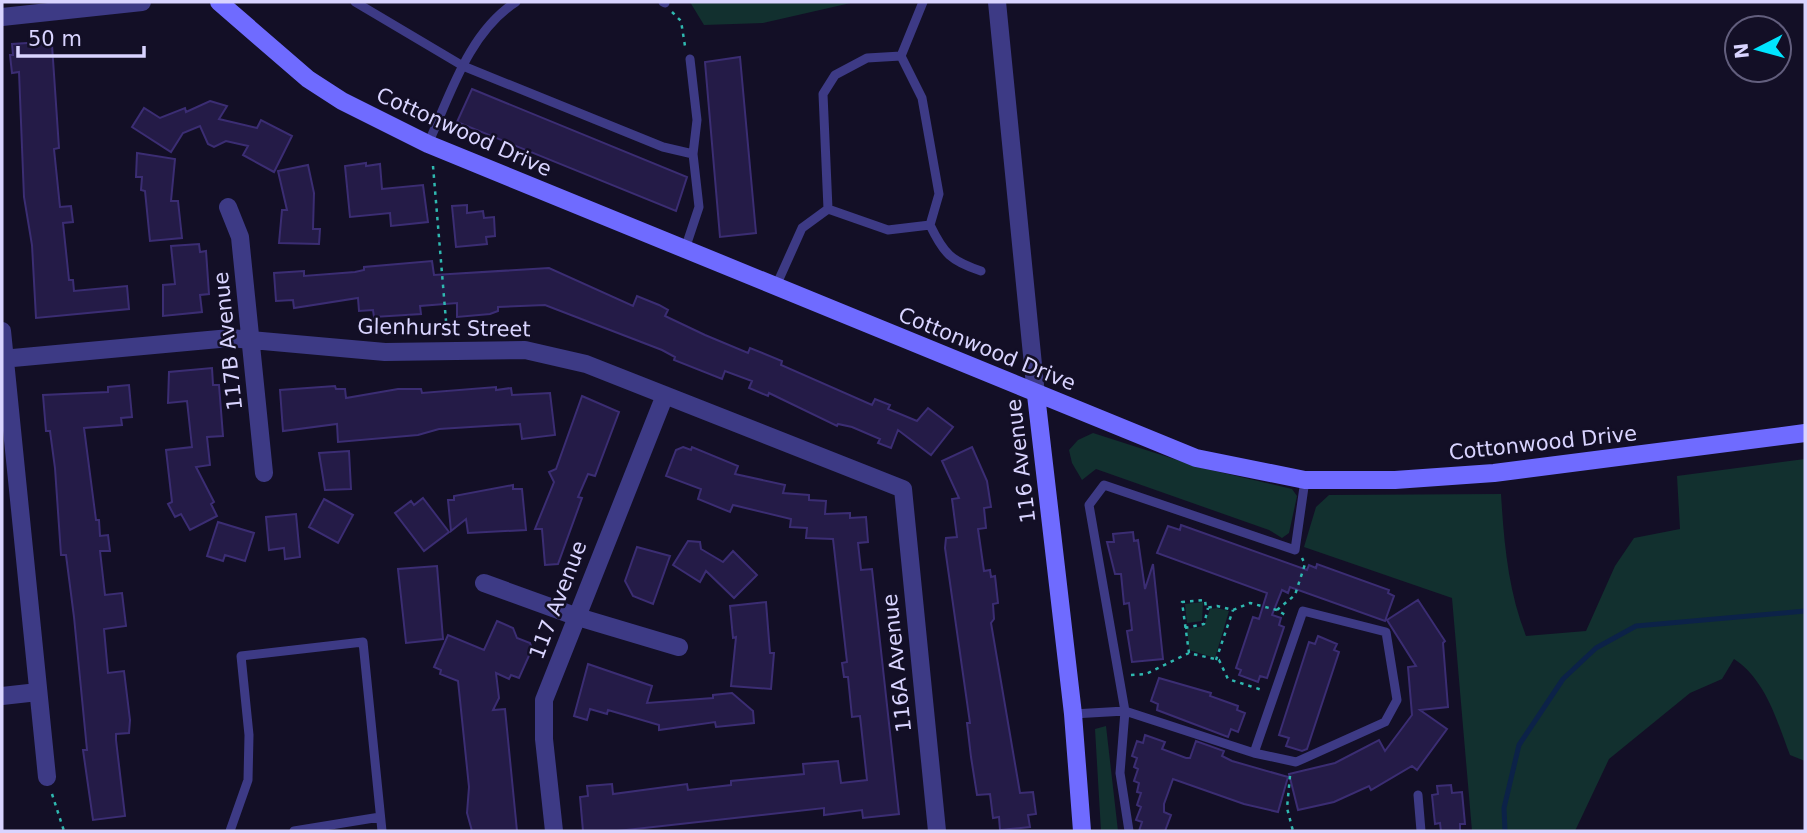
<svg xmlns="http://www.w3.org/2000/svg" width="1807" height="833" viewBox="0 0 1807 833" font-family="'DejaVu Sans',sans-serif">
	<rect width="100%" height="100%" fill="#130f26"/>
	<path fill="#12302f" d="M690,2H855L763,23L704,25Z
		M1093,433L1202,468L1292,489L1297,496L1289,533L1282,538L1269,530L1096,469L1082,480L1072,463L1069,450L1078,440Z
		M1805,459V761L1790,755C1777,721 1766,680 1734,659L1722,679L1690,693L1609,759L1575,831H1472L1452,598L1304,547L1316,507L1329,495L1501,494C1504,543 1508,590 1526,636L1586,631L1615,566L1634,538L1680,529L1677,476Z
		M1203,602L1202,621L1187,623L1185,604Z
		M1217,608L1229,611L1215,658L1189,650L1187,629L1204,626L1210,609Z
		M1106,726L1118,831H1101L1095,729Z"/>
	<g fill="none" stroke-linecap="round" stroke-linejoin="round">
		<path stroke="#0c2248" stroke-width="5" d="M1505,831L1504,808L1519,745L1563,679L1596,648L1636,626L1805,611"/>
	</g>
	<path fill="#241b47" stroke="#3b2d73" stroke-width="2" d="M43,42L44,45H52L59,148L54,149L60,207L71,206L73,222L63,223L69,280H73L74,291L127,286L129,309L36,318L32,245L24,197L19,72L12,73L10,55H13L12,44Z
		M740,57L756,233L720,237L705,62Z
		M472,89L687,177L676,211L457,122Z
		M210,101L227,106L219,119L257,128L261,120L292,136L274,172L243,155L248,146L226,141L214,147L208,144L200,126L183,133L171,152L132,127L144,108L160,118L185,108L186,112Z
		M137,153L175,159L171,201H178L182,238L150,241L145,191L141,190L142,177H136Z
		M366,163V166L380,164L382,189L423,185L428,222L391,226L390,213L350,217L345,166Z
		M308,165L314,193L313,229H320L319,244L279,243L282,210H287L278,171Z
		M467,205V213L483,211L484,218L494,217L495,236L486,237L487,244L456,247L452,206Z
		M199,244L200,252L206,251L209,294L200,295L202,312L163,316V285L175,284L171,246Z
		M432,261L434,275L549,268L633,306L637,296L659,305L668,310L665,316L705,335L748,353L750,348L782,361L781,365L872,405L875,399L890,405L888,409L917,421L928,408L953,427L931,455L898,430L891,448L878,443L880,439L852,427L838,424L837,426L769,393L768,396L749,388L752,381L725,371L722,379L674,360L675,357L662,350L545,305L498,307V311L490,314L457,317V303L420,306L421,314L374,317L373,310L359,311L358,298L294,308L293,300L276,301L274,273L304,271V276L355,272L364,270V267Z
		M212,368L213,385H219L223,436L207,437L210,465L196,467L214,502L211,504L217,516L190,530L181,514L175,517L168,504L172,502L166,450L192,447L187,401L168,403L169,372Z
		M129,385L132,417L121,418L122,425L84,428L96,520H99L100,536L108,535L110,551H100L105,595L122,593L126,626L104,629L108,673L124,671L130,720L129,733L116,734V740L125,816L93,820L83,750H87L74,617L66,555H61L55,468L50,431H46L43,395L108,392V387Z
		M335,386L336,389H345L346,398L398,389H421L422,393L496,387V390L511,388L512,395L550,393L555,435L522,439L520,424L439,429L418,435L338,442L337,424L283,431L280,390Z
		M582,396L619,412L595,476L588,474L578,497L582,498L558,564L545,565L542,529H535L554,482L549,472L556,469Z
		M683,447L691,450L692,447L738,466L735,474L785,485L783,493L809,495V500L826,501L825,514L850,513V518L866,517L868,542L858,543L861,570L872,569L899,814L863,818L862,810L824,815V808L617,831H583L580,797L588,796L587,786L612,784L613,794L687,784L688,790L731,785V781L804,774L803,764L838,761L841,783L867,780L860,716L852,717L848,677H844L842,663L847,662L833,539L806,538L807,528L790,527L791,519L733,505L730,512L698,499L701,489L666,476L676,450Z
		M972,447L987,481L991,507L984,508L986,528L978,529L984,571L990,570L991,577L995,576L998,603L993,604L994,619L991,623L1020,793L1033,792L1036,814L1028,815L1030,827L1000,830L999,817L993,818L990,794L977,795L971,757L967,723H970L945,548L946,538L957,537L952,499L959,498L942,461Z
		M349,451L351,489L325,490L319,453Z
		M513,485V489H522L526,530L468,533L466,519L451,531L448,500H454V496Z
		M423,498L449,532L424,551L395,513L411,501L414,505Z
		M324,499L353,515L338,543L309,527Z
		M296,514L300,557L285,559L284,548L269,550L266,517Z
		M218,522L254,533L245,561L225,555L223,561L207,556Z
		M1181,525L1307,570L1309,565L1316,568L1317,564L1389,590L1388,593L1394,596L1385,621L1290,587L1288,593L1282,590L1272,615L1281,618L1279,625L1284,627L1267,678L1260,676L1258,682L1239,675L1241,670L1236,668L1253,617L1259,619L1267,593L1157,553L1168,526L1180,530Z
		M1133,532L1134,541L1138,540L1145,589L1153,564L1163,659L1132,662L1127,631L1132,630L1129,603L1124,604L1121,574H1115L1107,542H1114L1113,534Z
		M688,541L700,542L701,549L723,562L733,551L757,575L734,598L706,571L700,582L673,565Z
		M637,547L670,556L653,604L633,596L625,581Z
		M437,566L443,639L406,643L398,569Z
		M1418,600L1445,641L1443,643L1448,707L1420,710L1447,729L1417,770L1412,766L1371,790L1369,786L1334,802L1298,810L1289,774L1335,763L1379,740L1385,751L1412,715L1408,667L1416,666L1387,620Z
		M766,602L770,653H774L771,689L731,686L736,637L733,638L730,606Z
		M497,621L513,628L517,638L530,643L532,649L519,678L511,675L509,679L496,673L499,698L493,710L505,709L517,831H472L467,813L469,787L458,681L440,674L441,670L434,667L448,635L484,650Z
		M1318,636L1337,644L1334,650L1339,652L1307,749L1302,751L1286,746L1289,738L1279,735L1309,642L1315,644Z
		M588,664L652,686L647,703L713,698V695L732,693L753,711L754,723L716,727L715,722L659,730V725L608,710L607,714L590,709L587,720L574,716Z
		M1159,678L1211,693L1210,696L1238,706L1237,710L1245,713L1238,732L1231,729L1228,737L1157,710L1158,704L1151,701Z
		M1145,735L1165,742L1162,749L1186,758H1190L1196,741L1224,751L1222,756L1232,761L1288,777L1278,812L1244,804L1173,779L1164,804V812L1171,815L1165,831H1139L1142,822L1136,820L1141,807L1137,805L1141,793L1137,792L1139,783L1134,781L1138,769L1134,767L1137,758L1132,756L1137,741L1143,743Z
		M1451,785L1452,793L1462,792L1465,824H1460V831H1441L1440,823L1435,824L1432,795L1438,794L1437,786Z"/>
	<g fill="none" stroke-linecap="round" stroke-linejoin="round">
		<path stroke="#2fb8b0" stroke-width="2.5" stroke-dasharray="3.5 5" stroke-linecap="butt" d="M672,12L681,21L685,46
			M433,166L447,333
			M1277,610L1295,595L1305,564L1302,558
			M1185,628L1204,624L1208,608
			M1189,653L1182,602L1205,600L1206,608L1217,606L1233,610L1250,603L1277,610L1287,616
			M1216,660L1233,610
			M1131,675L1146,674L1189,653L1219,660L1228,679L1262,690
			M1290,776L1287,808L1293,831
			M52,794L64,831"/>
		<path stroke="#3d3a85" stroke-width="9" d="M355,2L463,66L663,147L693,154
			M663,2L665,3
			M923,2L901,56L922,98L939,194L930,225C944,254 951,261 981,271
			M428,144C450,95 469,32 516,2
			M828,209L823,94L835,75L867,58L901,56
			M828,209L888,230L930,225
			M685,249L699,207L693,154L697,120L690,59
			M776,286L802,228L828,209
			M1073,714L1125,711L1254,753L1296,762L1385,722L1397,700L1386,632L1303,611L1254,753
			M1418,795L1421,831
			M230,831L248,780L249,735L241,656L363,642L382,831
			M294,831L380,817
			M1129,831L1120,773L1125,711L1089,505L1104,485L1295,550L1305,480"/>
		<path stroke="#3d3a85" stroke-width="18" d="M997,2L1036,395
			M2,17L142,2
			M228,207L240,237L264,473
			M2,331L47,777
			M2,359L230,338L385,352L525,350L586,364L903,489L937,831
			M484,583L575,616L679,647
			M2,696L38,692
			M554,831L544,739V700L665,395"/>
		<path stroke="#6f6bff" stroke-width="18" d="M219,2L308,79L342,101L428,144L1196,458L1305,480H1395L1494,473L1805,433
			M1036,395L1073,714L1082,831"/>
	</g>
	<g text-anchor="middle" stroke-width="5" stroke-linejoin="round" paint-order="stroke">
		<g font-size="21" fill="#d9d4ff" stroke="#130f26">
			<text transform="translate(464 132) rotate(24)" y="7">Cottonwood Drive</text>
			<text transform="translate(444 328) rotate(1)" y="7">Glenhurst Street</text>
			<text transform="translate(228 341) rotate(-96)" y="7">117B Avenue</text>
			<text transform="translate(987 349) rotate(22)" y="7">Cottonwood Drive</text>
			<text transform="translate(1543 443) rotate(-6)" y="7">Cottonwood Drive</text>
			<text transform="translate(1021 461) rotate(-97)" y="7">116 Avenue</text>
			<text transform="translate(558 600) rotate(-69)" y="7">117 Avenue</text>
			<text transform="translate(897 663) rotate(-96)" y="7">116A Avenue</text>
		</g>
	</g>
	<rect width="1807" height="833" fill="none" stroke="#d9d4ff" stroke-width="7"/>
	<g transform="translate(1758 49) rotate(264)"><circle r="33" fill="#130f26" stroke="#625e7d" stroke-width="2"/>
	<path d="M0-5L12 26L0 18L-12 26Z" fill="#00e5ff"/>
	<text y="-10" font-size="19" font-weight="bold" text-anchor="middle" fill="#d9d4ff">N</text>
	</g>
	<path d="M18 46v10h126v-10" fill="none" stroke="#d9d4ff" stroke-width="3.5"/>
	<text x="28" y="46" font-size="21" fill="#d9d4ff" stroke="#130f26" stroke-width="5" paint-order="stroke">50 m</text>
</svg>
